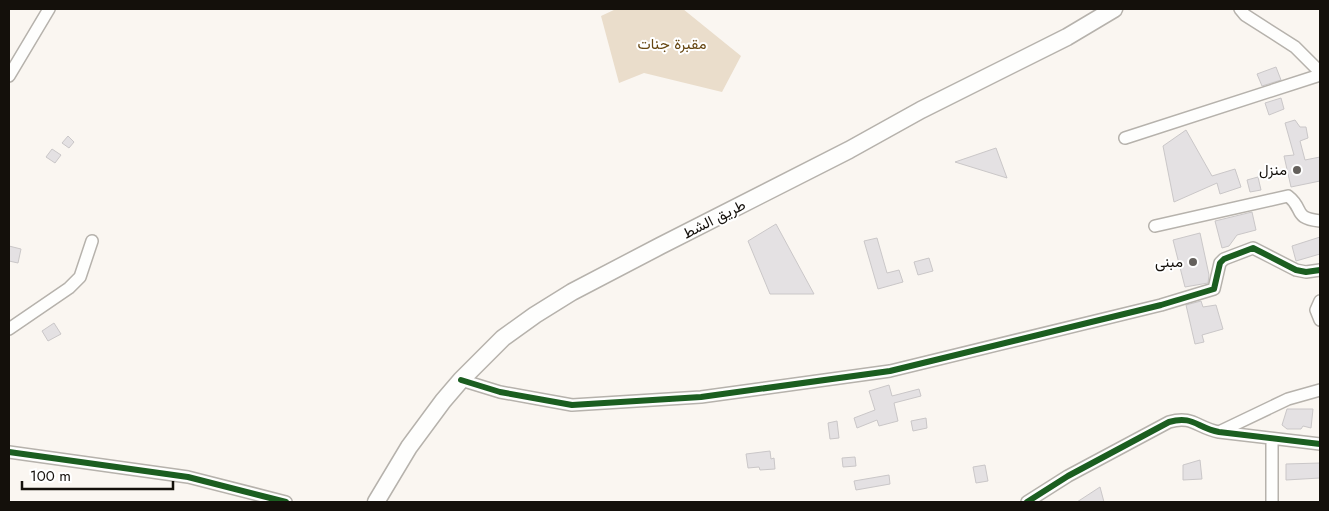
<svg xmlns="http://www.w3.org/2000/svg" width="1329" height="511" viewBox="0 0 1329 511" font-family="Jost,Vazirmatn,sans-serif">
	<rect width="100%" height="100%" fill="#faf6f1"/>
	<path fill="#eaddcb" d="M616,9H683L741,56L722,92L644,73L619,83L601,16Z"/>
	<path fill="#e4e1e3" stroke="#cac7c8" d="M1276,67L1281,80L1262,86L1257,74Z
		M1281,98L1284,109L1269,115L1265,103Z
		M1295,120L1300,127H1306L1308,138L1300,141L1305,160L1320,157V181L1291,187L1284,156L1294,155L1285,123Z
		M1186,130L1212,176L1235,169L1241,187L1220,194L1217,183L1174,202L1163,146Z
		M68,136L74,142L69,148L62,143Z
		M996,148L1007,178L955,162Z
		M52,149L61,155L55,163L46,157Z
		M1258,177L1261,190L1250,192L1247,180Z
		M1252,212L1256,230L1237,235L1229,246L1222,248L1215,221Z
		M776,224L814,294H770L748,241Z
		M1200,233L1209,275L1208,283L1185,287L1173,240Z
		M1320,237V254L1296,261L1292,246Z
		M877,238L887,273L899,270L903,282L878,289L864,241Z
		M9,246L21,249L18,263L9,261Z
		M929,258L933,271L918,275L914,262Z
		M1201,301L1203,307L1216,305L1223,329L1202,335L1204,342L1195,344L1186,305Z
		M54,323L61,334L48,341L42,331Z
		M889,385L892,396L919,389L921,396L894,403L898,421L879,426L877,420L857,428L854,418L875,410L869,391Z
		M1287,409H1313L1311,428L1303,426L1301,429H1287L1282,425Z
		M926,418L927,428L913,431L911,421Z
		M837,421L839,438L830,439L828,423Z
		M770,451L771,459L774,458L775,469L760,470L759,467L748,468L746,454Z
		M855,457L856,466L843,467L842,458Z
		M1200,460L1202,479L1183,480V465Z
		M1320,463V478L1286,480V464Z
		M985,465L988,481L976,483L973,467Z
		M889,475L890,484L856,490L854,481Z
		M1100,487L1104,502H1077Z"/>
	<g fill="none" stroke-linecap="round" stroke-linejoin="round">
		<defs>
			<path id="minor" d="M1240,9L1245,15L1295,47L1320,72
				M9,76L49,9
				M1125,138L1320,75
				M1155,226L1288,196C1305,209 1292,218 1320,221
				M1320,301L1316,310L1320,320
				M9,329L69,288L80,277L92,241
				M461,380L500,392L572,405L701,397L890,371L1161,305L1214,289L1220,263L1224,259L1253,248L1296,270L1306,272L1320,270
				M1219,432L1288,399L1320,390
				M1272,439V502
				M9,452L188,477L286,502
				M1027,502L1068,476L1169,422C1193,415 1197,428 1219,432L1320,444"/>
			<path id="secondary" d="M376,502L409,447L443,401L461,380L503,338L535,315L572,292L660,246L849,150L921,110L1067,37L1114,9"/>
		</defs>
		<use href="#minor" stroke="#b6b2ac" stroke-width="14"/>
		<use href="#secondary" stroke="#b6b2ac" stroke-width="19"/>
		<use href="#minor" stroke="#fefefd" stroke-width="11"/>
		<use href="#secondary" stroke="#fefefd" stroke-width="16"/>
		<defs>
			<path id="cycleway" d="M461,380L500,392L572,405L701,397L890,371L1161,305L1214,289L1220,263L1224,259L1253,248L1296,270L1306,272L1320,270
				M9,452L188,477L286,502
				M1027,502L1068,476L1169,422C1193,415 1197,428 1219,432L1320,444"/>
		</defs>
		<use href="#cycleway" stroke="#fff" stroke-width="9"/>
		<use href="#cycleway" stroke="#1b5e20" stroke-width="6"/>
	</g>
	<g fill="#64605c" stroke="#fff" stroke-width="2">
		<circle cx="1297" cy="170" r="5"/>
		<circle cx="1193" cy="262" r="5"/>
	</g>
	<g text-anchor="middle" stroke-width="4" stroke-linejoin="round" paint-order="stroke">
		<g font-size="15" fill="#664611" stroke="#fff">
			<text x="672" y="49">مقبرة جنات</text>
		</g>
		<g font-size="15" fill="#14100b" stroke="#fff" text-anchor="end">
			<text x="1287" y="175">منزل</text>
			<text x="1183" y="267">مبنى</text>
		</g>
		<g font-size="15" fill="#14100b" stroke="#fff">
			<text transform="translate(714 219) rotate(-27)" y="5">طريق الشط</text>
		</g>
	</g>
	<rect width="1329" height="511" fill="none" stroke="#14100b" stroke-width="20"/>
	<path d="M22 481v8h151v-8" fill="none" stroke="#14100b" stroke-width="2.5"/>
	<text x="30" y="481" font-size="15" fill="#14100b" stroke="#ffffff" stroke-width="4" paint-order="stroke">100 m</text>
</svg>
